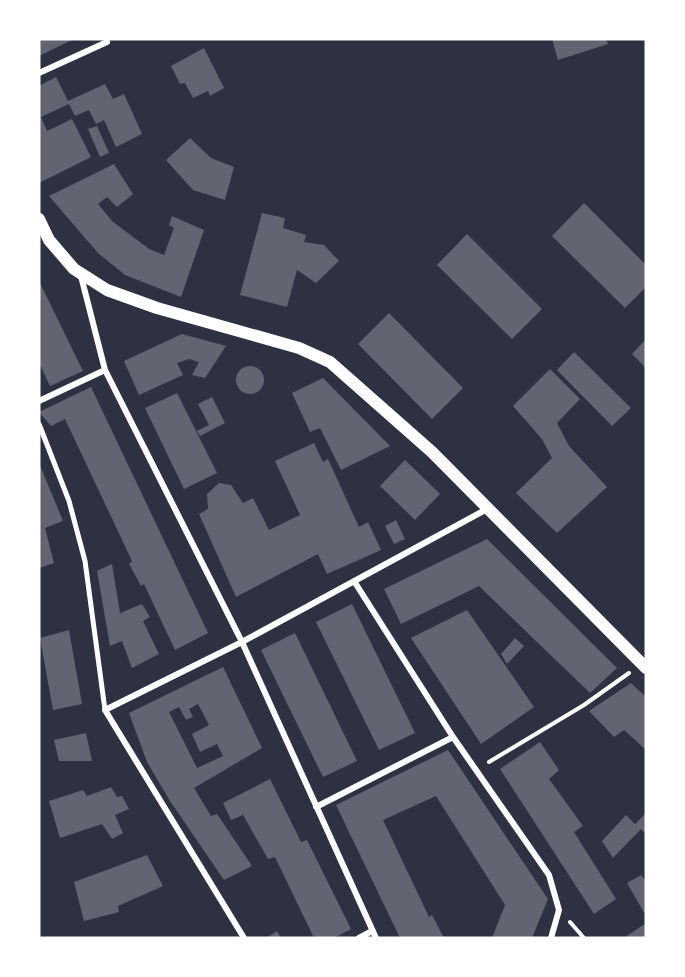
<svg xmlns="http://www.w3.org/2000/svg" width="685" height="977" viewBox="0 0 685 977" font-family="Signika,sans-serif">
	<rect width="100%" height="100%" fill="#2d3142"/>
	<path fill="#626471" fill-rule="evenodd" d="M39,39H74L39,56Z
		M552,39H606L608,44L558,60Z
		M204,48L224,88L210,96L208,91L193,98L185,83L180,84L171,66Z
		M56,77L68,101L105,84L113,99L124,94L142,134L116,147L104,120L96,124L89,110L75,116L69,104L41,117L47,131L72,119L91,157L39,183V86Z
		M97,126L109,153L100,157L88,129Z
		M190,138L211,158L234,167L225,200L193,190L166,160Z
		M114,164L133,194L117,207L107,197L98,204L112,221L149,249L164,255L174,228L169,225L172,216L204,230L181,297L125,275L98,253L49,196Z
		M584,203L646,265V287L625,308L552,236Z
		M262,213L285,218L283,228L306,235L304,242L324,245L339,261L316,283L297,270L287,307L240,295Z
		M467,234L542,309L512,339L437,265Z
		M39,281L83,371L50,386L39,363Z
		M389,313L463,388L432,419L358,344Z
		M182,334L226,346L205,378L192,375L199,362L189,359L177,363L183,375L139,395L124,361Z
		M646,339V368L632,354Z
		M574,352L631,408L612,426L557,370Z
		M236 380a14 14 0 1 1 28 0a14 14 0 1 1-28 0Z
		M550,369L580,399L557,423L569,446L607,487L557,533L516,493L552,458L542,439L513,406Z
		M323,378L390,446L341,470L320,428L310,432L292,393Z
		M91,387L208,633L175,650L144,584L141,586L129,564L132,561L65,419L51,426L39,412Z
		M177,393L217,473L184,489L145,408Z
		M212,397L225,423L200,436L197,431L209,425L198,404Z
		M314,443L323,462L328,459L359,527L368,522L381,550L327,574L318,554L236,597L199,514L208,509L207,494L219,483L231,485L243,503L253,498L269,530L300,515L275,461Z
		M405,460L440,494L415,520L380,486Z
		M39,463L63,521L45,528L54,563L39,568Z
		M396,520L405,539L394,544L385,526Z
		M487,539L617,668L590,693L479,586L401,624L384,589Z
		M112,564L120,613L142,604L150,617L143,621L159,654L132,668L122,641L110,646L97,571Z
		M352,604L415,733L379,750L316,622Z
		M467,610L534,707L481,744L411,638Z
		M69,630L82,704L53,710L40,638Z
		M295,633L357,761L323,777L261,650Z
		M515,638L524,646L507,664L501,654Z
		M223,667L262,748L194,788L211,816L217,814L252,866L224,880L170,801L147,762L129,713ZM198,704L209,725L192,734L200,752L217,744L223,756L197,768L169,712L179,707L186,720L193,717L189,709Z
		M631,683L646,697V750L624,730L614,737L589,711Z
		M86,733L92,761H59L54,740Z
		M540,742L559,770L549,779L583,826L574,832L616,899L594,914L500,769Z
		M448,750L548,899L532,938H492L505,905L436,796L383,820L429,917L432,915L444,938H400L336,805Z
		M270,779L301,842L307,840L351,929L334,938H314L275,857L268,859L243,815L231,820L223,803Z
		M111,787L117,797L122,796L129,809L115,815L123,833L112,839L102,824L60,838L49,801L83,790L87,796Z
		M646,813V834L641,829L613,858L602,841L626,815L635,824Z
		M147,855L163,886L118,906L119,912L84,921L74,882Z
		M641,875L646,881V916L627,883Z
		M646,923V938H624Z
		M277,931L281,938H266Z"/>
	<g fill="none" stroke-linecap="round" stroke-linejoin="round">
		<path stroke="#fff" stroke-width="4" d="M489,762L584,705L629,673
			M570,922L584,938"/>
		<path stroke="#fff" stroke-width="5" d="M39,424L69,501L85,561L105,710"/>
		<path stroke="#fff" stroke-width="6" d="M39,73L107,42
			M81,276L105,370L242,642L376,938
			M39,401L105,370
			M354,581L453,737L549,875L559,910L551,938
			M316,807L453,737
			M244,938L105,710L242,642L487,509
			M359,938L372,931"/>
		<path stroke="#fff" stroke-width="12" d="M39,219L49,240L74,269L107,290L157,308L299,348L330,362L432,452L646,668"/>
	</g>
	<rect width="685" height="977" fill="none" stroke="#ffffff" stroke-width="81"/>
</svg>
